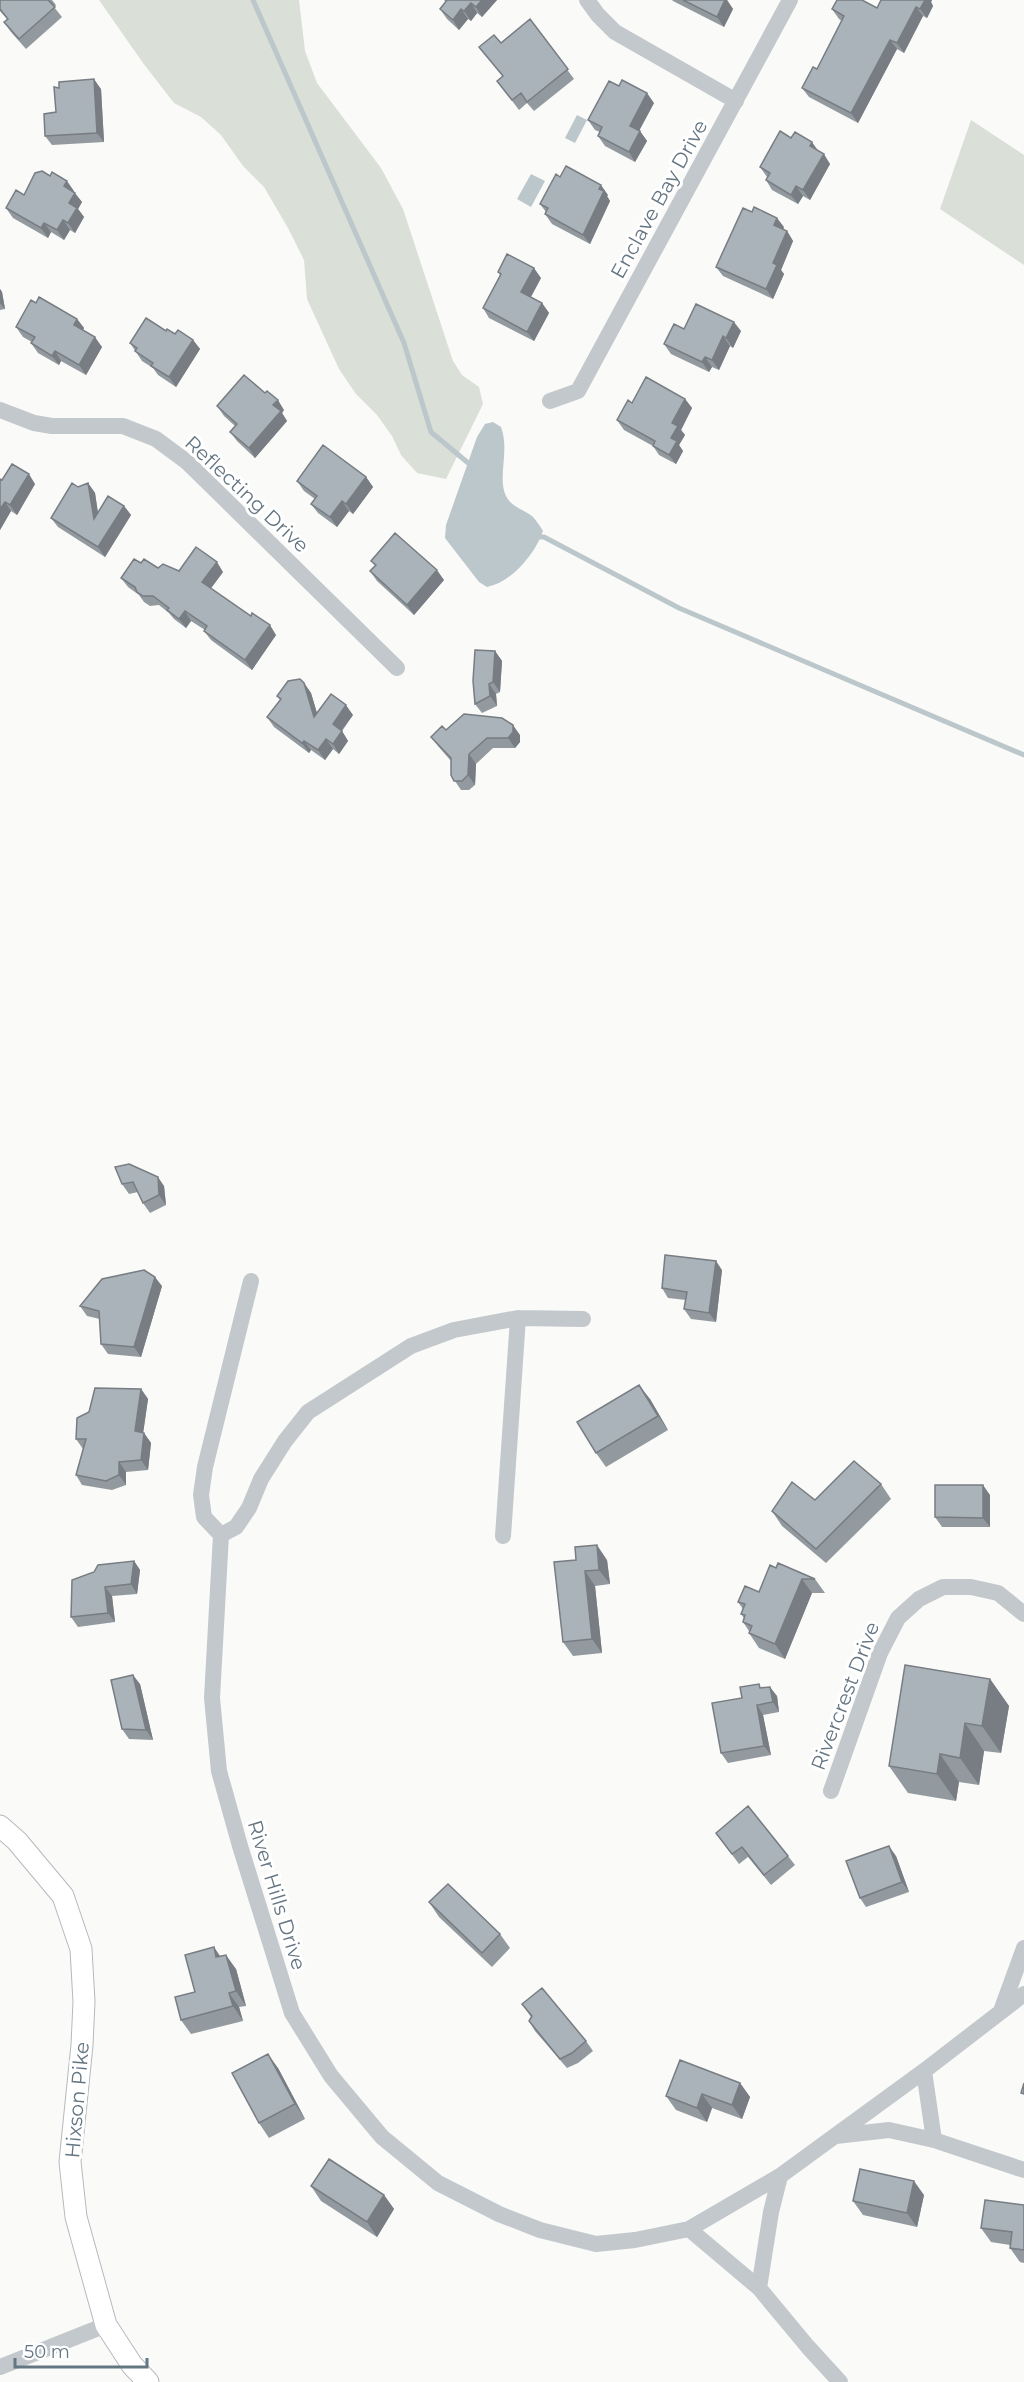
<svg xmlns="http://www.w3.org/2000/svg" width="1024" height="2382" viewBox="0 0 1024 2382" font-family="Montserrat,sans-serif">
	<rect width="100%" height="100%" fill="#fafaf8"/>
	<path fill="#dadfd7" d="M99,0H299L305,51L317,83L381,168L403,209L453,361L462,375L479,387L483,404L446,479L417,473L401,455L392,436L377,415L356,394L339,369L307,299L304,260L288,228L264,187L243,166L221,135L201,117L174,103L143,63Z
		M971,120L1024,155V265L940,209Z"/>
	<path fill="#bbc7cb" d="M577,115L587,120L575,143L565,138Z
		M531,174L545,181L531,207L517,199Z
		M493,422L501,427C510,451 497,478 506,496C512,508 523,509 532,516C536,520 540,526 543,531C535,554 512,582 487,587L479,582L445,538L446,525L477,437L485,424Z"/>
	<g fill="none" stroke-linecap="round" stroke-linejoin="round">
		<path stroke="#bbc7cb" stroke-width="5" d="M253,0L404,343L431,432L473,467
			M536,537H544L679,608L1024,755"/>
		<defs>
			<path id="major" d="M0,1826L17,1841L63,1896L81,1949L84,2002L82,2045L70,2162L76,2217L106,2325L132,2365L148,2382"/>
		</defs>
		<use href="#major" stroke="#b5babe" stroke-width="23"/>
		<path stroke="#c3c8cc" stroke-width="16" d="M587,0L598,15L615,32L736,101
			M550,401L578,391L790,0
			M0,410L34,423L52,426H123L156,439L187,462L397,668
			M221,1535L212,1698L219,1771L240,1846L292,2013L331,2076L382,2137L438,2183L499,2214L540,2230L596,2244L635,2240L689,2229L759,2288L808,2347L840,2382
			M221,1535L236,1527L249,1508L261,1479L285,1441L308,1412L411,1346L454,1330L518,1318L583,1319
			M221,1535L204,1517L201,1495L205,1467L251,1281
			M503,1536L518,1318
			M831,1791L880,1653L898,1618L919,1599L943,1587H971L998,1593L1024,1614
			M1001,2011L1024,1948
			M836,2136L889,2130L934,2140L1024,2170
			M934,2140L924,2071L1024,1994
			M689,2229L780,2176
			M759,2288L771,2212L780,2176L924,2071
			M0,2367L106,2325"/>
		<use href="#major" stroke="#fff" stroke-width="21"/>
	</g>
	<path fill="#929a9f" d="M0,0H52L56,5L54,7L62,17L26,49L11,32L4,22L7,19L0,11Z
		M444,0H497L482,17L477,13L471,21L468,19L459,30L447,19L440,9L446,2Z
		M672,0H727L733,9L724,27L673,1Z
		M881,0H932L931,2L933,6L927,18L923,16L904,53L897,49L858,123L809,97L802,88L817,69L842,21L839,19L832,9L877,8Z
		M530,19L574,79L534,111L527,103L519,110L497,81L503,76L479,47L501,43Z
		M59,88L101,89L104,142L52,145L45,136L56,112Z
		M654,103L639,130L647,141L635,162L605,146L598,136L600,132L595,130L588,120Z
		M791,138L818,151L830,164L810,200L803,196L798,204L772,190L766,180L767,177L760,167Z
		M560,177L608,195L607,196L610,201L590,244L552,224L545,214L546,212L540,204Z
		M74,191L73,192L82,202L78,209L84,217L75,233L70,230L64,240L51,232L48,238L13,218L6,208Z
		M784,227L783,230L787,231L793,241L781,270L784,274L773,299L723,276L716,267Z
		M498,272L541,278L531,297L542,303L549,313L534,341L489,318L483,308L500,275Z
		M0,289L2,292L5,309L0,310Z
		M36,303L77,319L84,328L83,330L102,347L86,375L61,361L59,365L38,353L31,343L32,342L23,337L16,327Z
		M684,329L741,331L733,348L730,346L719,370L712,367L709,372L671,354L664,344Z
		M166,331L193,340L200,349L176,387L158,375L153,368L142,361L130,343Z
		M685,399L692,408L681,430L685,435L679,445L683,451L676,464L659,455L653,446L624,430L617,420L632,403Z
		M217,406L284,410L282,413L287,421L255,458L237,441L230,432L235,426L224,416Z
		M366,477L373,487L353,514L349,511L337,527L318,513L311,504L315,499L304,491L297,481Z
		M0,479L2,480L35,484L17,515L11,511L0,530Z
		M88,483L95,493L98,512L124,506L131,515L105,557L58,527L51,518L78,487Z
		M371,561L444,580L414,615L377,581L370,571L375,566Z
		M141,563L158,568L179,571L223,572L211,588L276,635L252,670L211,640L204,631L205,630L191,621L186,628L174,619L169,613L159,605L150,606L144,602L139,595L128,587L121,578Z
		M495,651L502,661L500,692L496,694L497,706L482,713L475,704Z
		M304,683L311,693L317,713L353,715L342,731L348,741L339,754L333,749L325,760L311,750L309,753L274,727L267,717L280,700L277,696Z
		M446,730L520,735V742L515,748H493L476,764L475,785L469,790H461L451,775V761L438,746L431,737Z
		M115,1167L164,1186L166,1205L150,1213L143,1203L138,1192L129,1194L122,1184Z
		M722,1270L716,1322L691,1319L684,1309L686,1300L668,1298L662,1288Z
		M162,1286L141,1357L108,1354L101,1344L100,1319L87,1316L80,1306Z
		M141,1389L148,1399L143,1433H144L151,1443L148,1470L126,1472V1485L112,1490L82,1485L76,1475L83,1449L76,1439Z
		M650,1399L668,1430L606,1467L596,1453Z
		M881,1484L891,1499L826,1563L782,1526L772,1511L815,1500Z
		M990,1495V1527H942L935,1517Z
		M607,1560L610,1584L595,1586L602,1653L573,1656L563,1642L554,1562Z
		M134,1561L140,1570L137,1594L112,1596L115,1622L78,1627L71,1617Z
		M776,1568L815,1579L825,1593H812L785,1659L759,1648L749,1633V1631L743,1622L744,1618L741,1614L743,1609L738,1602L759,1592Z
		M990,1679L1009,1706L1001,1753L984,1751L979,1785L959,1782L956,1801L908,1793L889,1766Z
		M140,1684L153,1740L129,1739L122,1729Z
		M762,1688L777,1696L779,1712L763,1715L771,1755L728,1763L721,1753L742,1698Z
		M716,1833L788,1856L795,1865L771,1885L748,1857L739,1864Z
		M896,1856L909,1892L866,1907L860,1898Z
		M429,1902L500,1934L510,1948L492,1967L439,1917Z
		M220,1956L236,1969L246,2006L239,2007L243,2021L191,2034L181,2020L195,1992Z
		M522,2004L586,2041L593,2051L578,2063L567,2068L535,2031L529,2021L531,2017Z
		M278,2068L305,2119L269,2138L259,2123Z
		M740,2083L750,2097L742,2119L712,2108L707,2122L676,2110L666,2096Z
		M311,2186L384,2195L394,2209L377,2237L321,2201Z
		M924,2195L917,2227L863,2215L853,2201Z
		M1024,2205V2263L1020,2262L1010,2248V2245L991,2242L981,2228Z"/>
	<path fill="#777d82" d="M482,0H497L482,17L476,7Z
		M725,0H727L733,9L724,27L717,17Z
		M925,0H932L931,2L933,6L927,18L920,9Z
		M471,3L477,13L471,21L464,11Z
		M916,7L923,16L904,53L897,43Z
		M461,9L468,19L459,30L453,20Z
		M890,40L897,49L858,123L851,113Z
		M94,79L101,89L104,142L97,133Z
		M647,93L654,103L637,135L630,126Z
		M640,131L647,141L635,162L629,152Z
		M812,142L819,152L810,146Z
		M824,154L830,164L810,200L803,190Z
		M67,181L74,191L71,196L64,186Z
		M601,185L608,195L607,196L610,201L590,244L583,235Z
		M796,186L803,196L798,204L791,195Z
		M75,193L82,202L78,209L84,217L75,233L68,223L69,203Z
		M777,218L784,227L780,235L774,225Z
		M63,220L70,230L64,240L57,230Z
		M44,223L51,232L48,238L41,228Z
		M787,231L793,241L781,270L784,274L773,299L766,289L773,263Z
		M534,268L541,278L528,302L521,292Z
		M0,289L2,292L5,309L0,303Z
		M542,303L549,313L534,341L527,332Z
		M77,319L84,328L81,334L74,325Z
		M734,322L741,331L733,348L726,338Z
		M723,336L730,346L719,370L712,360Z
		M95,337L102,347L86,375L79,365Z
		M193,340L200,349L176,387L169,377Z
		M55,351L61,361L59,365L52,356Z
		M705,357L712,367L709,372L702,362Z
		M685,399L692,408L681,430L685,435L679,445L683,451L676,464L669,455L672,423Z
		M278,400L284,410L282,413L287,421L255,458L249,448L273,405Z
		M29,474L35,484L17,515L10,505Z
		M366,477L373,487L353,514L346,504Z
		M88,483L95,493L100,528L94,519Z
		M342,501L349,511L337,527L330,517Z
		M5,502L11,511L0,530V509Z
		M124,506L131,515L105,557L98,547Z
		M217,562L223,572L209,591L202,582Z
		M437,570L444,580L414,615L407,605Z
		M185,611L191,621L186,628L179,619Z
		M270,625L276,635L252,670L245,660Z
		M495,651L502,661L500,692L493,682Z
		M304,683L311,693L321,727L314,717Z
		M489,684L496,694L497,706L490,696Z
		M346,705L353,715L339,734L333,724Z
		M513,725L520,735V742L515,748L508,738Z
		M342,731L348,741L339,754L333,744Z
		M326,739L333,749L325,760L318,750Z
		M304,741L311,750L309,753L302,743Z
		M469,754L476,764L475,785L468,775Z
		M158,1177L164,1186L166,1205L159,1195Z
		M716,1261L722,1270L716,1322L709,1313Z
		M155,1277L162,1286L141,1357L134,1347Z
		M639,1385L650,1399L668,1430L658,1416Z
		M141,1389L148,1399L142,1441L135,1431Z
		M144,1433L151,1443L148,1470L141,1460Z
		M119,1462L126,1472V1485L119,1475Z
		M983,1485L990,1495V1527L983,1518Z
		M597,1545L607,1560L610,1584L599,1570Z
		M134,1561L140,1570L137,1594L131,1584Z
		M585,1571L595,1586L602,1653L592,1639Z
		M802,1579L812,1593L785,1659L775,1644Z
		M105,1587L112,1596L115,1622L108,1613Z
		M133,1675L140,1684L153,1740L146,1730Z
		M990,1679L1009,1706L1001,1753L982,1726Z
		M770,1687L777,1696L779,1712L773,1702Z
		M757,1705L763,1715L771,1755L764,1746Z
		M965,1723L984,1751L979,1785L960,1758Z
		M940,1754L959,1782L956,1801L937,1774Z
		M889,1846L896,1856L909,1892L902,1882Z
		M214,1947L224,1962L216,1957Z
		M226,1955L236,1969L246,2006L236,1991Z
		M229,1993L239,2007L243,2021L233,2006Z
		M268,2054L278,2068L305,2119L295,2104Z
		M740,2083L750,2097L742,2119L732,2105Z
		M702,2094L712,2108L707,2122L697,2108Z
		M914,2181L924,2195L917,2227L907,2213Z
		M384,2195L394,2209L377,2237L367,2222Z"/>
	<path fill="#aab3b9" stroke="#777d82" stroke-width="1.5" d="M0,0H48L55,7L19,39L4,22L8,19L0,9Z
		M447,0H482L476,7L471,3L464,11L461,9L453,20L440,9Z
		M683,0H725L717,17Z
		M837,0H862L877,8L881,0H925L920,9L916,7L897,43L890,40L851,113L802,88L813,67L817,69L844,16L832,9Z
		M530,19L568,69L527,102L521,93L512,100L497,81L503,76L479,47L494,35L501,43Z
		M94,79L97,133L45,136L44,114L56,112L54,87L59,88V82Z
		M622,80L647,93L630,126L640,131L629,152L598,136L602,127L588,120L609,81L619,86Z
		M780,131L791,138L795,132L812,142L810,146L824,154L803,190L796,186L791,195L766,180L770,173L760,167Z
		M566,166L601,185L599,189L604,191L583,235L545,214L548,208L540,204L556,174L560,177Z
		M42,171L50,176L52,172L67,181L64,186L75,193L69,203L77,208L68,223L63,220L57,230L44,223L41,228L6,208L16,190L24,195L35,173Z
		M754,207L777,218L774,225L787,231L773,263L777,265L766,289L716,267L743,208L752,212Z
		M507,254L534,268L521,292L542,303L527,332L483,308L501,274L498,272Z
		M39,297L77,319L74,325L95,337L79,365L55,351L52,356L31,343L35,337L16,327L31,300L36,303Z
		M696,304L734,322L726,338L723,336L712,360L705,357L702,362L664,344L674,324L684,329Z
		M146,318L166,331L167,329L175,334L178,330L193,340L169,377L151,366L153,363L135,351L137,348L130,343Z
		M244,375L265,393L267,391L278,400L273,405L281,411L249,448L230,432L237,424L217,406Z
		M646,377L685,399L672,423L678,426L671,438L677,441L669,455L653,446L655,441L617,420L628,400L632,403Z
		M323,445L366,477L346,504L342,501L330,517L311,504L317,496L297,481Z
		M12,464L29,474L10,505L5,502L0,509V479L2,480Z
		M72,483L78,487L88,483L94,519L108,496L124,506L98,547L51,518Z
		M395,533L437,570L407,605L370,571L376,565L371,561Z
		M196,547L217,562L202,582L251,616L252,613L270,625L245,660L204,631L207,626L185,611L179,619L167,610L169,608L153,596H143L137,592L135,587L121,578L134,559L141,563L144,559L158,568L163,564L179,571Z
		M475,650L495,651L493,682L489,684L490,696L475,704L473,681Z
		M300,679L304,683L314,717L331,694L346,705L333,724L342,731L333,744L326,739L318,750L304,741L302,743L267,717L281,699L277,696L288,681Z
		M464,714L502,718L513,725V732L508,738H487L469,754L468,775L462,781H454L451,775V758L431,737L442,726L446,730Z
		M129,1164L158,1177L159,1195L143,1203L133,1182L122,1184L115,1167Z
		M665,1255L716,1261L709,1313L684,1309L687,1292L662,1288Z
		M144,1270L155,1277L134,1347L101,1344L99,1311L80,1306L102,1279Z
		M639,1385L658,1416L596,1453L577,1422Z
		M95,1388L141,1389L135,1431L144,1433L141,1460L119,1462V1475L106,1481L76,1475L86,1439H76L77,1418L89,1412Z
		M854,1461L881,1484L816,1549L772,1511L792,1482L815,1500Z
		M935,1485H983V1518L935,1517Z
		M597,1545L599,1570L585,1571L592,1639L563,1642L554,1562L576,1560L575,1547Z
		M134,1561L131,1584L105,1587L108,1613L71,1617L72,1580L94,1572L98,1565Z
		M778,1563L815,1579H802L775,1644L749,1633L752,1626L743,1622L745,1615L741,1614L745,1604L738,1602L745,1586L759,1592L770,1565L776,1568Z
		M905,1665L990,1679L982,1726L965,1723L960,1758L940,1754L937,1774L889,1766Z
		M133,1675L146,1730L122,1729L111,1680Z
		M759,1684L760,1688L770,1687L773,1702L757,1705L764,1746L721,1753L712,1703L742,1698L740,1687Z
		M748,1806L788,1856L764,1875L742,1847L732,1854L716,1833Z
		M889,1846L902,1882L860,1898L846,1861Z
		M448,1884L500,1934L482,1953L429,1902Z
		M214,1947L216,1957L226,1955L236,1991L229,1993L233,2006L181,2020L175,1997L195,1992L185,1955Z
		M542,1988L586,2041L572,2053L560,2059L529,2021L532,2016L522,2004Z
		M268,2054L295,2104L259,2123L232,2073Z
		M680,2060L740,2083L732,2105L702,2094L697,2108L666,2096Z
		M1024,2083V2094L1021,2093Z
		M329,2159L384,2195L367,2222L311,2186Z
		M860,2169L914,2181L907,2213L853,2201Z
		M985,2200L1024,2205V2250L1010,2248L1012,2232L981,2228Z"/>
	<g text-anchor="middle" stroke-width="6" stroke-linejoin="round" paint-order="stroke">
		<g font-size="20" fill="#657683" stroke="#fff">
			<text transform="translate(659 199) rotate(-61)" y="7">Enclave Bay Drive</text>
			<text transform="translate(247 494) rotate(43)" y="7">Reflecting Drive</text>
			<text transform="translate(845 1696) rotate(-69)" y="7">Rivercrest Drive</text>
			<text transform="translate(277 1895) rotate(73)" y="7">River Hills Drive</text>
			<text transform="translate(77 2100) rotate(-85)" y="7">Hixson Pike</text>
		</g>
	</g>
	<path d="M15 2358v9h132v-9" fill="none" stroke="#657683" stroke-width="3"/>
	<text x="24" y="2358" font-size="18" fill="#657683" stroke="#ffffff" stroke-width="4.5" paint-order="stroke">50 m</text>
</svg>
